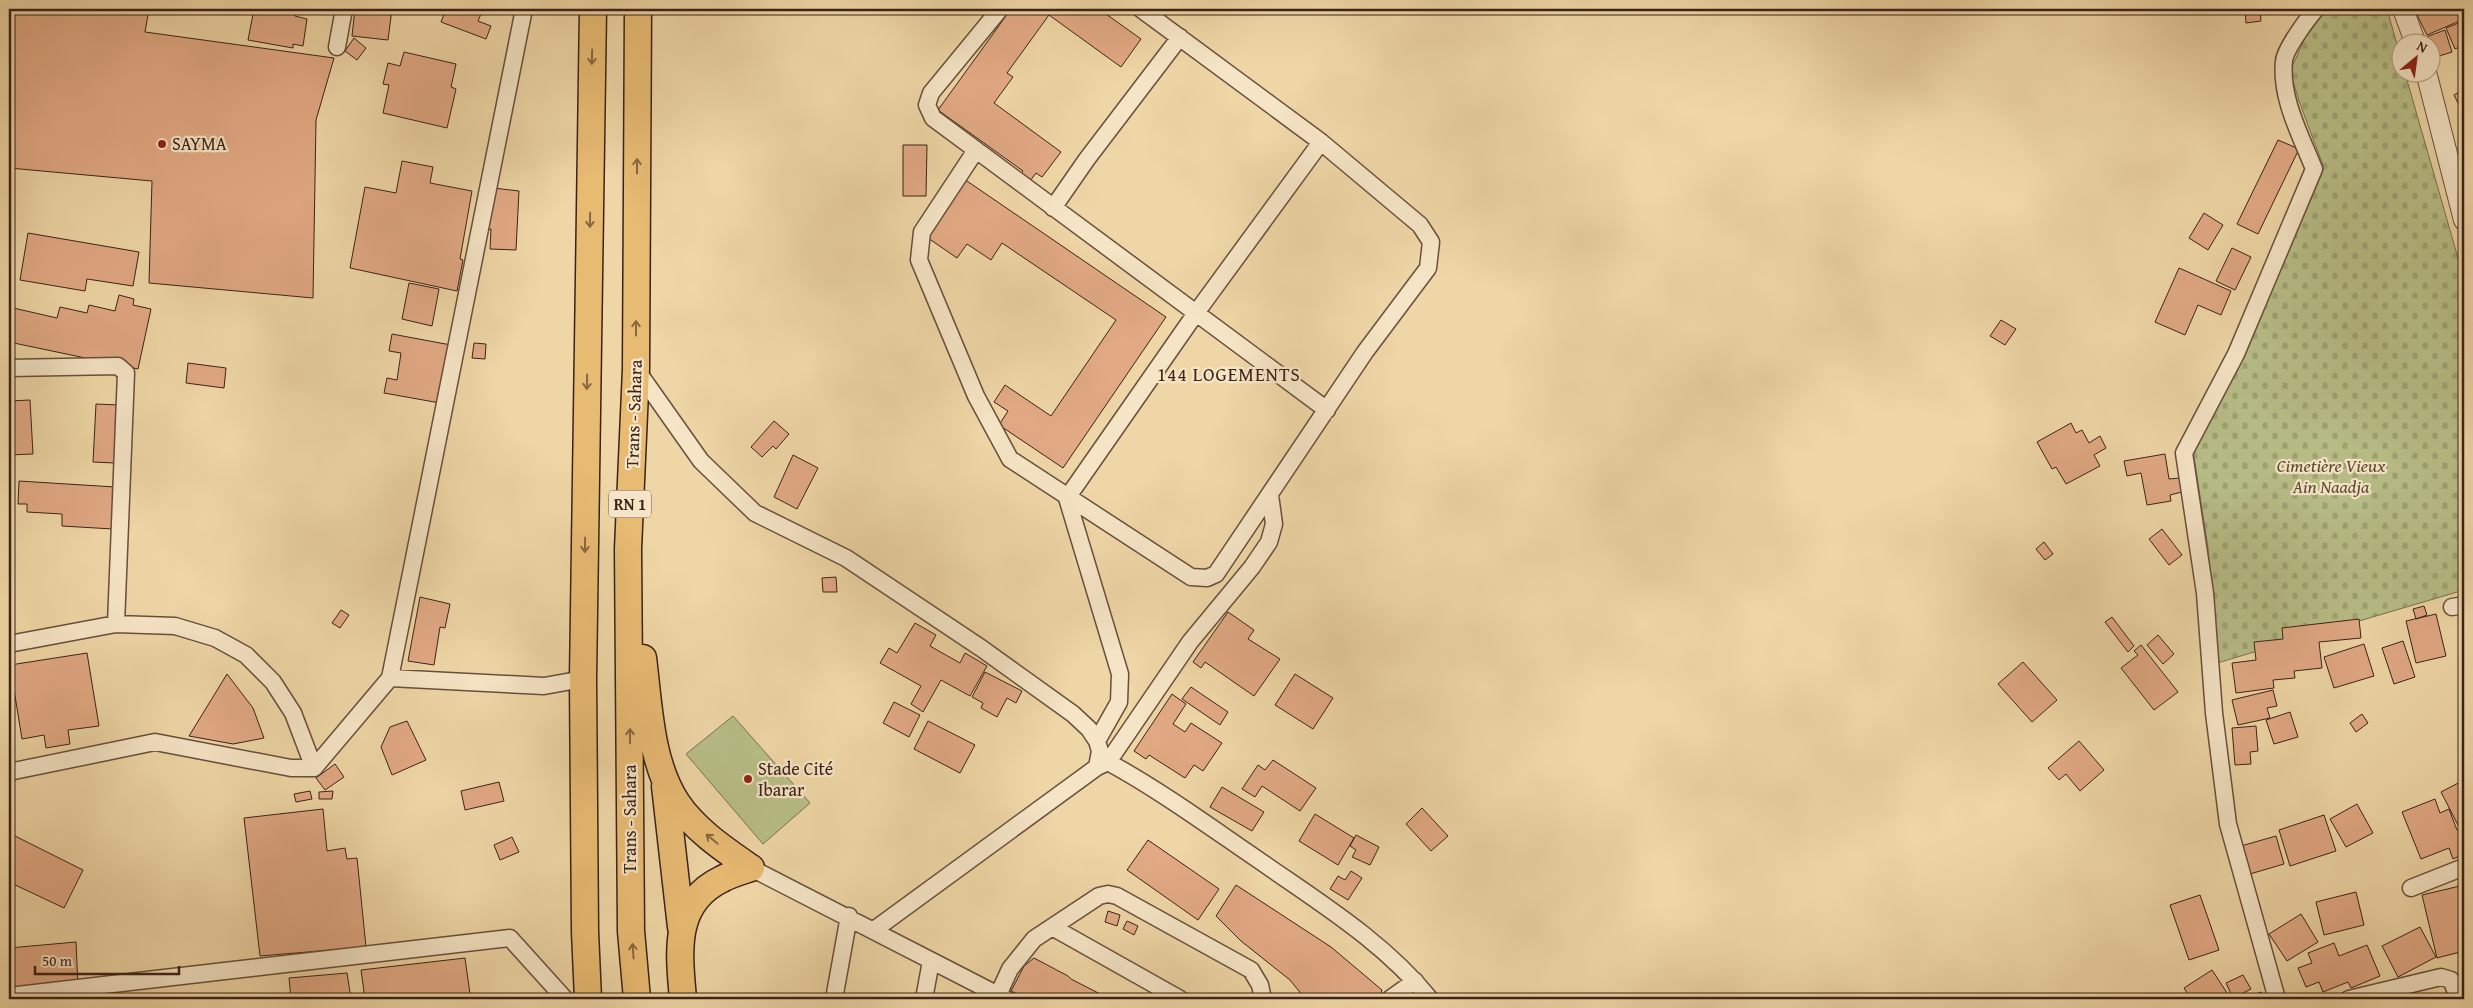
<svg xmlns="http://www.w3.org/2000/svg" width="2473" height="1008" viewBox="0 0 2473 1008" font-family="'Gentium Book Plus',serif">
	<defs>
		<pattern id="cemetery-stones" width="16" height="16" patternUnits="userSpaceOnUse" patternTransform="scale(1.25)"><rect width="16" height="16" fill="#b8be87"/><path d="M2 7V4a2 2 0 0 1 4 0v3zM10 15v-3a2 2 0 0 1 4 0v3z" fill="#9fa374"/></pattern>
	</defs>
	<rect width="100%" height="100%" fill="#efd6a6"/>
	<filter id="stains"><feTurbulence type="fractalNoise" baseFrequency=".004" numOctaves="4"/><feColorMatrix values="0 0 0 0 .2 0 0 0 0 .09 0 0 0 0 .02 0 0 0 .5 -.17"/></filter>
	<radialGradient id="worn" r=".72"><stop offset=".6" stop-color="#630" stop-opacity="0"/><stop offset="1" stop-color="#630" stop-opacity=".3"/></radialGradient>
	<path fill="url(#cemetery-stones)" stroke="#7a7050" d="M2327,9H2387L2400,55V72L2405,73L2464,279V590L2217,663L2208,548L2193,450L2237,370L2324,168L2299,101L2290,71L2305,38Z"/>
	<path fill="#b8be87" stroke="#7a7050" d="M733,716L810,803L763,844L686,754Z"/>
	<path fill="#e1a984" stroke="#3b2219" d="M9,9H149L145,32L334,58L316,120L313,298L149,283L152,181L9,168Z
		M254,9H296L295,16L307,19L303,46L293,44V48L248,40Z
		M355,9H392L388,40L352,36Z
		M446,9H483L478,21L491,26L486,39L441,22Z
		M1011,9H1099L1141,39L1121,67L1049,15L1007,73L1013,77L994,103L1061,152L1042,177L1036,173L1024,189L1020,174L1023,171L938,110Z
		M2245,9H2260L2261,21L2246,23Z
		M2414,9H2464V19L2427,35Z
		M2464,21V45L2455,49L2446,28Z
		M2445,30L2452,52L2433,58L2430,42H2428L2426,37Z
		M354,38L366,48L357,60L345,51Z
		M404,52L456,64L451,87L456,89L447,128L383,113L389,85L383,84L388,63L400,66Z
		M2464,89V102L2459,105L2454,95Z
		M2278,140L2299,149L2258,234L2237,224Z
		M903,145H927L926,196H903Z
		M2464,147V173L2458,148Z
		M402,161L433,167L430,183L472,191L460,259L463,260L457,291L350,268L365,187L396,193Z
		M964,179L1166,317L1063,468L999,425L1008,411L994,402L1005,385L1051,416L1116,320L1002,243L991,260L967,244L957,258L925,236Z
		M485,187L519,191L516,250L490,249L491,229L484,231Z
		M2204,213L2223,225L2208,250L2189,238Z
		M28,233L139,252L133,286L87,279L85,291L20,280Z
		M2232,248L2251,257L2235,290L2216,281Z
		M2179,268L2231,291L2221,315L2198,305L2185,335L2155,322Z
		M409,283L439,289L432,326L402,319Z
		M119,295L134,299L133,305L151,309L138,369L9,342V307L57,318L60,307L87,313L89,305L115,311Z
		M2001,320L2016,329L2005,345L1990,336Z
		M392,334L451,345L440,403L384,393L387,378L397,380L401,353L389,351Z
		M474,343L486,344L485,359L472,358Z
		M188,363L226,368L224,388L186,383Z
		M30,400L33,454L9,455V401Z
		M96,404L119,405L115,463L93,462Z
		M774,421L789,434L776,449L773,446L762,457L751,447Z
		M2071,423L2076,433L2082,430L2089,443L2100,436L2106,448L2094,455L2100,466L2066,484L2056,467L2052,469L2037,442Z
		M2165,454L2169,479L2180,478L2182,492L2170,495L2171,501L2147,505L2141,473L2127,476L2124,461Z
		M793,455L818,468L797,509L774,497Z
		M19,481L115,487L113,529L62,526V514L27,512V504H18Z
		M2162,529L2182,555L2169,565L2149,539Z
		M2044,542L2053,554L2045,560L2036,549Z
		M836,577L837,592H823L822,578Z
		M420,597L450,604L445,628L440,627L434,665L408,661Z
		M2424,606L2427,615L2416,619L2413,609Z
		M341,610L349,615L340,628L332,623Z
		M1228,612L1254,630L1248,639L1280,659L1254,696L1205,662L1201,668L1193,662Z
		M2436,614L2446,656L2416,663L2406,621Z
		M2112,617L2134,646L2128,652L2105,622Z
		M2359,619L2361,638L2319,642L2322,668L2294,671L2295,678L2273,680L2274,688L2236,693L2232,663L2256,660L2254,642L2283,639L2282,628Z
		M915,623L936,635L930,646L960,663L965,653L987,666L970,696L941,680L923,712L911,704L921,686L880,663L889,648L897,653Z
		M2158,635L2174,654L2163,664L2147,645Z
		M2403,641L2415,677L2394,684L2382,648Z
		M2364,644L2374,676L2334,688L2324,657Z
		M2141,645L2178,692L2154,710L2121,668L2138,655L2134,651Z
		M87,653L99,726L68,730L70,744L46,748L44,735L22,739L10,665Z
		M2023,662L2057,700L2032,722L1998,684Z
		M985,672L1022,691L1016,703L1007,698L997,717L981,708L983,703L972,697Z
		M227,674L253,708L264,738L233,744L189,736Z
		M1295,674L1333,698L1313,729L1275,705Z
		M1191,687L1228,712L1220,725L1182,699Z
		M2273,690L2277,706L2267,708L2270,718L2238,725L2232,700Z
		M9,692L14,734L9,735Z
		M1172,694L1186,704L1173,724L1185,732L1191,723L1222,743L1203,771L1194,765L1185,778L1149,755L1146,759L1134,751Z
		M894,702L920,715L909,737L883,723Z
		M2290,712L2298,737L2274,744L2266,720Z
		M2362,714L2368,723L2356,732L2350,723Z
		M407,721L426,760L392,775L381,747L390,727Z
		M928,721L975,745L960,773L914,749Z
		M2256,726L2258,751L2250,752L2251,764L2235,765L2232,728Z
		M2079,741L2104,770L2080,791L2066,774L2059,780L2048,768Z
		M1273,760L1316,788L1300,811L1262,786L1255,797L1242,789L1258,765L1265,770Z
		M335,764L344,777L325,790L316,778Z
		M2464,780V827L2460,829L2441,792Z
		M499,782L504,801L465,810L461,791Z
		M1222,787L1264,812L1252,831L1210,807Z
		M310,791L312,799L296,802L294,794Z
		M333,791L332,799H319V792Z
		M2435,799L2440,813L2449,809L2457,830L2464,828V854L2453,859L2449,848L2421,859L2402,812Z
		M2357,804L2373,833L2346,847L2330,819Z
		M1422,808L1448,836L1431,851L1406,824Z
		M323,809L327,851L345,848L347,859L357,858L366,947L260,956L244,818Z
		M1315,814L1354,838L1338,865L1299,841Z
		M2324,815L2336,851L2290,866L2279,830Z
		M9,833L83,870L64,908L9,882Z
		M1356,835L1379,847L1370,865L1352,857L1356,850L1350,846Z
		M2276,836L2284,864L2250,874L2241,846Z
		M512,837L519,852L500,860L494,845Z
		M1148,840L1219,889L1198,920L1127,870Z
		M1351,871L1362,878L1348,900L1330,889L1338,876L1345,880Z
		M1236,885L1331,947L1382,990L1379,999H1300L1303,996L1290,980L1241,941L1216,916Z
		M2464,885V951L2437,958L2422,895Z
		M2356,892L2364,925L2324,935L2316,902Z
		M2200,895L2219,950L2189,960L2170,905Z
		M1108,911L1120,915L1117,926L1105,922Z
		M2301,914L2318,942L2287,961L2269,934Z
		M1127,921L1138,926L1134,935L1123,929Z
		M2420,927L2436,957L2398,977L2382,946Z
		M76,942L78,986L9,991V948Z
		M2334,943L2339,956L2367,945L2380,976L2351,988L2348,982L2323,992L2319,982L2306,987L2298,968L2312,963L2308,953Z
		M465,958L470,994L421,999H365L361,970Z
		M1034,958L1068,976L1071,979L1110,999H1028L1011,991L1024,966Z
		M2212,970L2231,999H2191L2184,988Z
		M347,973L351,999H291L289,978Z
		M2243,975L2251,989L2233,998L2226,983Z
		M2261,992L2265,999H2245Z"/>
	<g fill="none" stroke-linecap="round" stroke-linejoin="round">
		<defs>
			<path id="minor" d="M1000,9L931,93L927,105L933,118L1327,410
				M337,47L344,9
				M976,150L922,232L919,260L976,396L1010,459L1191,577L1207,578L1216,574L1365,352L1428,268L1431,242L1420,225L1321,142L1141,9
				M1053,208L1087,159L1180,37
				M9,368L118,366L126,373L116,624
				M636,369L701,461L755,513L846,558L981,648L1073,714L1089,729L1097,741L1100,751L1097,767
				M2452,607L2464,605
				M9,644L116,624L175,626L215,638L246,655L273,682L293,713L314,768
				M390,678L544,686L583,679
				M1097,741L1119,702L1120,674L1067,498L1196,313L1321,142
				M1108,762L1190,642L1252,567L1269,542L1274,524L1270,495
				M9,772L155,742L291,768H314L390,678L524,9
				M751,868L1006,999
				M2411,888L2464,867
				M1052,927L1180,999
				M874,930L1097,767L1108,762C1161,791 1210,827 1260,861C1320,903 1384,942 1430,999
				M998,995L1010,969L1034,939L1099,896L1108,894L1117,896L1251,970L1260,985L1263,999
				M9,996L510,938L565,999
				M834,999L849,916
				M924,999L931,961
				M1390,999L1415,981
				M2277,999L2228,824L2214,713L2205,593L2184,453L2236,354L2314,169C2301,136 2280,98 2284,61C2285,49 2308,18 2316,9
				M2349,999L2441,977L2451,980L2459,999"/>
			<path id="tertiary" d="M2403,9L2415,42
				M2426,72L2464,220"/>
			<path id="trunk" d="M643,658C649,705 650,762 677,803C695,830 725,850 751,868
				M665,786L681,927
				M588,999L585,932L583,679L593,9
				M637,999L631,931L628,549L636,369L638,9
				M683,999C679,953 672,903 722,879C731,874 742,871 751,868"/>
		</defs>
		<use href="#minor" stroke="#684f3c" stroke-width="19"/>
		<use href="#tertiary" stroke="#684f3c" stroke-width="22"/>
		<use href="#trunk" stroke="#3b2219" stroke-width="29"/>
		<use href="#minor" stroke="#f5e4c5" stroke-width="16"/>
		<use href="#tertiary" stroke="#f5e4c5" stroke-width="20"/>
		<use href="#trunk" stroke="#e8bb73" stroke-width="26"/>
	</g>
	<defs><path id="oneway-shaft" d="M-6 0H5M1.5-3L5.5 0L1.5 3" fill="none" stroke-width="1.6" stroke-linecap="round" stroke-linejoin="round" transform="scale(1.25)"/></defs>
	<g stroke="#896742">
		<use href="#oneway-shaft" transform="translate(592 57) rotate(91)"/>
		<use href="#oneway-shaft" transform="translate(637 166) rotate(-90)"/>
		<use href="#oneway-shaft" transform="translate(590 220) rotate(91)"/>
		<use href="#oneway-shaft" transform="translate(636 328) rotate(-90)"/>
		<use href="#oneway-shaft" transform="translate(587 382) rotate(91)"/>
		<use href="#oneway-shaft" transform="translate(585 545) rotate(91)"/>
		<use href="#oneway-shaft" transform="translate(630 736) rotate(-90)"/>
		<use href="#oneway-shaft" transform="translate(712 839) rotate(-141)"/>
		<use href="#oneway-shaft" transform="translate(633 951) rotate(-95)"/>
	</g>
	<g fill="#8f2418" stroke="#f5e4c5" stroke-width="2">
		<circle cx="162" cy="144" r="5"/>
		<circle cx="748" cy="779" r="5"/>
	</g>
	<g text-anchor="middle" stroke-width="4.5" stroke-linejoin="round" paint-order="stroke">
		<rect fill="#f5e4c5" stroke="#735c4d" stroke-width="1" x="609" y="490.5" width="42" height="27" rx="4"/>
		<g font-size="16" font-weight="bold" fill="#3b2219">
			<text x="630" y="510">RN 1</text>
		</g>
		<g font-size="18" fill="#3b2219" stroke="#f5e4c5" text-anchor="start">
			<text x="172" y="150">SAYMA</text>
			<text x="758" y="775">Stade Cité<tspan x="758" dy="21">Ibarar</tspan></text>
		</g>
		<g font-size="18" fill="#3b2219" stroke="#f5e4c5">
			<text transform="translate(634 414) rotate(-88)" y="6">Trans - Sahara</text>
			<text transform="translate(630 819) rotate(-90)" y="6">Trans - Sahara</text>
		</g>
		<g font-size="18" font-style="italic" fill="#5a4934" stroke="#f5e4c5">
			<text x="2331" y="472">Cimetière Vieux<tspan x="2331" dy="21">Ain Naadja</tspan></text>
		</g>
		<g font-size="19" letter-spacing="1" fill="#3b2219" stroke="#f5e4c5">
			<text x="1229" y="381">144 LOGEMENTS</text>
		</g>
	</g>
	<rect width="2473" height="1008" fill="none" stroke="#efd6a6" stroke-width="30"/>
	<rect x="10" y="10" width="2453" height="988" fill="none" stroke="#3b2219" stroke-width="2.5"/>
	<rect x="15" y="15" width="2443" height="978" fill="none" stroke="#3b2219"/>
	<g transform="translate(2416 58) rotate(29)"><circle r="24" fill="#f5e4c5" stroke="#ab9680"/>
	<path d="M0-4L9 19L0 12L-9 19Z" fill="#8f2418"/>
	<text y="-8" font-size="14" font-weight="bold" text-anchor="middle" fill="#3b2219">N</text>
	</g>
	<path d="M35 966v8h144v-8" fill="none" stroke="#3b2219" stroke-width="2.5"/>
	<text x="42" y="966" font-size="15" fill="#3b2219" stroke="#f5e4c5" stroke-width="4" paint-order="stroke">50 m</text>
	<rect width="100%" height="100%" filter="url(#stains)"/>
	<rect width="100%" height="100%" fill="url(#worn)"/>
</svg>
